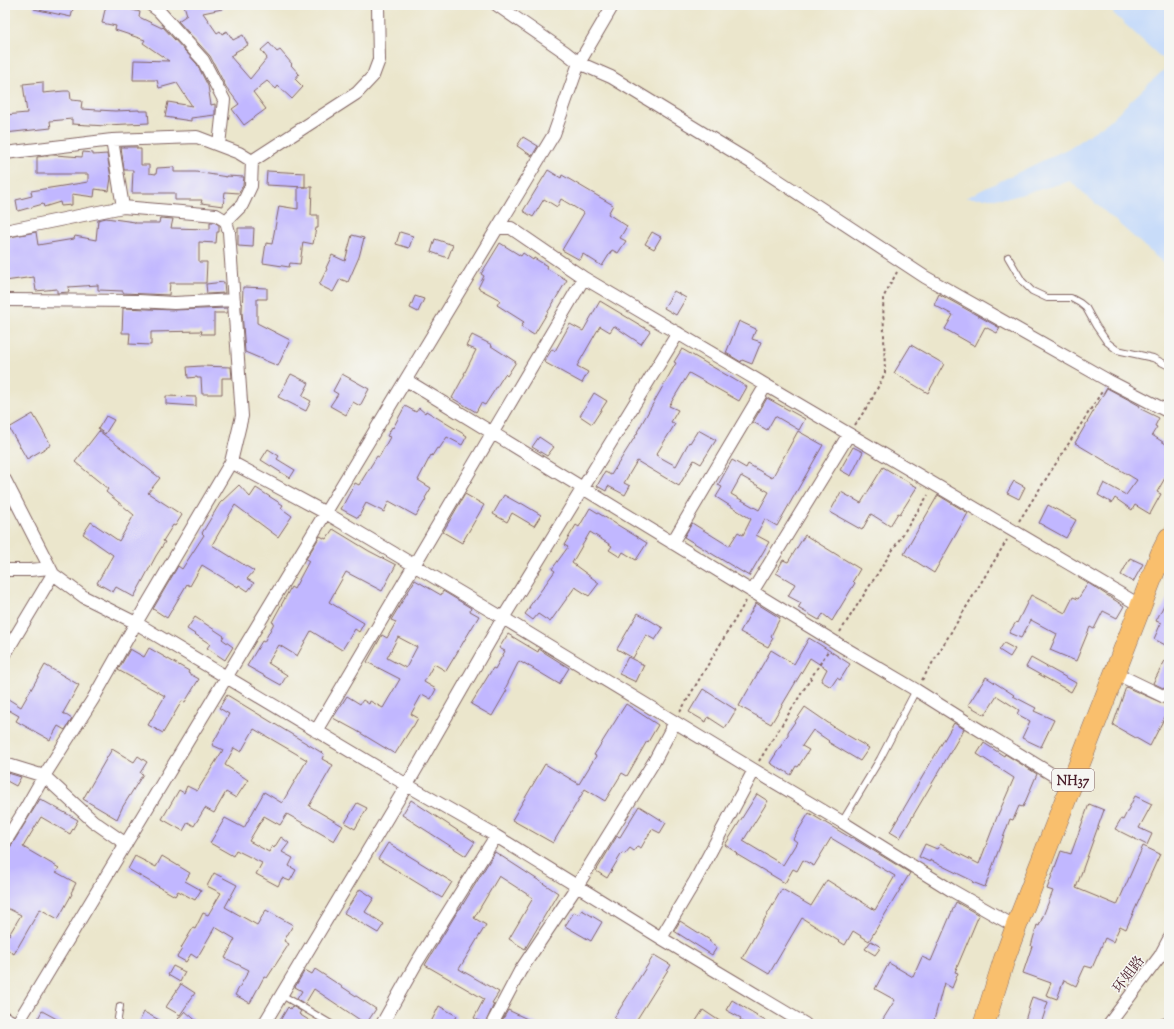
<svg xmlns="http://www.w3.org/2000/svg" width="1174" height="1029" viewBox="0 0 1174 1029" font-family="'Sorts Mill Goudy','Noto Serif SC',serif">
	<rect width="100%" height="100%" fill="#f6f6f2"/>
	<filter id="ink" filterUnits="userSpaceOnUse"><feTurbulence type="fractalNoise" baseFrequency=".025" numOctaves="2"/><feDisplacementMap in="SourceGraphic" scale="8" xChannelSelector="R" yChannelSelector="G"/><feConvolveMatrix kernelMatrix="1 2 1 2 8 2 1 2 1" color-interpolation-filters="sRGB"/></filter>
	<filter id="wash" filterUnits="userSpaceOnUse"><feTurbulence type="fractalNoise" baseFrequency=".012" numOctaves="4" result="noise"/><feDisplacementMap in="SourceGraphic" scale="16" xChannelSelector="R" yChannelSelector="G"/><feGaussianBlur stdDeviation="0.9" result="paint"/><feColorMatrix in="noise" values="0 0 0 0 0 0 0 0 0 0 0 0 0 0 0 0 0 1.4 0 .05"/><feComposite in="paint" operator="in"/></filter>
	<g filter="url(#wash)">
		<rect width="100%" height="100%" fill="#ebe6cc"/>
		<path fill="#c8dcf9" d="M1118,5H1169V268L1070,181L1009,198H965L1069,148L1108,122L1169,65L1113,13Z"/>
		<g id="blocks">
			<path fill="#c1b7ff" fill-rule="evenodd" d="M34,5H74L71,17L34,9Z
				M106,5H115L140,12L139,17L162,28L163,27L197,64L208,86L211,105L215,104V115L191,118V121L165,117L168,102L192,106L177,83L159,88L157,80H133L134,60L169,61L143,43L145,40L115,30L116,26L102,23Z
				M184,5H222V9L203,13L217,33L220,31L222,34L227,31L233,40L243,35L248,45L235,52L236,53L230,56L250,79L267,58L261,50L269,43L277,52L280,50L292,64L291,65L299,74L295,79L303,87L292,99L278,86L276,89L267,81L253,92L266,109L244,125L232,109L239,104L226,87L210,56L178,21L187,15Z
				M43,82V93L64,91H70L71,100L82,101L81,109L115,111L139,110V111H148L149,123L106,125V126L72,124V119L50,121L51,128L5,133V115L27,113L23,84Z
				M523,137L538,146L532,156L517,146Z
				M121,147H137V149H141V165H149V173L156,174L157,168L174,167V172H196L227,177V176L244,177L243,185L239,193L225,192L223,206L201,203L202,200H175V193H132L133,170H124Z
				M83,152L93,153V155L107,154L111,178L109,191L95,189L94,197L72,194V205L61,206L60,202L44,207L43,204L18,211L16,200L32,196L31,191L88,182V174H37V157L55,155L82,157Z
				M548,170L561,178L562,175L613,205L608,214L627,226L620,238L626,241L618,253L612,250L602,266L583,254L580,260L562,250L584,213L561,199L557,207L544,199L533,217L523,211Z
				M267,171L305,173V187L266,185Z
				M298,187H312L311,215H318V228H316L313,244L303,242L300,264L290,263L289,267L263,263L266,243L272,244L279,206L298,209Z
				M106,218L135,222V223H159L160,218L173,219L171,228L210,229V222H214L219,225V232H217L216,243L199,242V262H207L206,283H170L169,295L123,293V291L98,290V285L68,287L69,292L57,293V289L36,291L34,277L5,281V238L36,232L38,245L74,239L75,236L96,240L98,220Z
				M238,228H254L253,247L238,246Z
				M400,232L413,236L409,248L396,244Z
				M652,232L661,237L654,249L645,244Z
				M352,235L364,238L359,257L348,282L340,279L333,292L319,285L327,269L326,268L332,255L345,261Z
				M435,239L453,245L448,258L431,252Z
				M500,243L521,256L523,253L533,260L534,258L547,266L546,268L567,280L534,335L521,327L524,322L497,305L500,300L478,288L484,276L481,274Z
				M224,282L225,293L207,294L206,284Z
				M243,287L267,288V299H257V323L290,340L278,366L245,352L242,312Z
				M674,291L686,298L676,315L664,308Z
				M939,294L1000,328L997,333L985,327L975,346L945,329L953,315L934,305Z
				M415,296L424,299L418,312L410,308Z
				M600,301L650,331L641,344L614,326L610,332L600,326L577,366L588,372L582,383L544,362L552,349L555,351L570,324L583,331Z
				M123,308L174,310L227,308V313H214V334H201L202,331L151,332V345L129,344L130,333H122Z
				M739,321L756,329L752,339L761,342L752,364L742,360L741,362L726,353Z
				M472,335L492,345L491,346L516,362L507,376L505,374L485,405L481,403L476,412L452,398L465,374H464L476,350L466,346Z
				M911,345L944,364L928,393L894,373Z
				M682,349L747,387L739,401L689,373L669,406L678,410L671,422L675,424L656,455L676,466L689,442L690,443L698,430L716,440L701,464L694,460L679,486L637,461L624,483L630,486L625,495L608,486L606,491L597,486L605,472L611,475L638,432H637L676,363L674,362Z
				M201,366L231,367L232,378H222V394H202L201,378H197V377L188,378L187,367Z
				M291,374L309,383L302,396L311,401L306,411L278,397Z
				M342,374L369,389L360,406L353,402L346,415L330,406L338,394L333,391Z
				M1107,388L1133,402L1140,406L1139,408L1159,418L1155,426L1157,427L1152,435L1169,446V471L1157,492L1161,494L1150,514L1135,505L1132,510L1115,498L1112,503L1098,495L1104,483L1126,495L1137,480L1075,443Z
				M594,393L607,401L592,424L580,416Z
				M166,396L196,397V406L166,404Z
				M767,398L805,419L799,430L775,416L767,430L753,422Z
				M405,406L416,412L419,408L425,413L426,411L467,436L462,445L447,437L439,449L437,448L432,456L431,455L418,480L431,488L425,498L426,499L416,516L389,501L384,512L366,503L358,518L341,509L355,483L359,485L377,456L379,457L390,437L387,436L392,427L393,428Z
				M33,414L51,445L27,459L9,428Z
				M106,416L114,420L105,434L98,429Z
				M99,431L160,478L148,493L182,515L175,526L173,525L163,541L165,542L156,556L134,597L116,587L113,592L97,583L113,555L83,534L91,522L119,541L134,515L106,492L108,489L75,462Z
				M798,431L823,445L777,526L765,519L756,535L769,542L749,576L684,537L692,523L729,546L738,532L743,535L751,519L716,497L722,487L718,485L732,460L746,468L748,464L772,478ZM741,476L769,492L759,510L731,494Z
				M539,437L554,447L547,456L532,447Z
				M853,447L863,452L851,476L840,470Z
				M268,449L279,456L277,459L295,470L290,478L261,460Z
				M883,467L917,487L900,514L898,513L890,526L871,514L862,530L830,512L841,492L861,503Z
				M1014,481L1025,487L1019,499L1007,493Z
				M239,485L250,497L256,488L283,505L281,508L292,516L278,537L235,505L212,545L254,571L247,579L254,583L248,591L239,585L238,587L202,565L190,586L187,584L167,618L153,609L178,566L182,569L204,535L202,533L220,503Z
				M465,494L484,505L462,543L443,532Z
				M504,495L520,504L521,503L541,515L534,526L512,513L507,522L493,514Z
				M938,495L968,513L934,573L904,554Z
				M1048,505L1076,520L1066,538L1039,523Z
				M590,508L647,543L636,560L623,552L620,557L609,550L612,546L590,532L572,563L599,583L589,596L575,587L550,622L538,614L533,620L525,614L530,607H529L555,571L552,569L568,547L564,545L576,525L579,527Z
				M333,529L369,551L396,565L382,591L346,572L329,602L364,623L359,632L355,629L342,650L311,631L297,656L279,645L268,663L287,675L281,685L247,666L262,641L264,642L274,623L272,622L291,587L294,589L309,561L306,559L320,536L326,539Z
				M805,535L860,569L853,581L855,583L832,621L823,614L819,620L798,608L801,603L788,596L795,584L776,573L783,560L788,562Z
				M1130,558L1143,564L1133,582L1121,575Z
				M415,580L441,595L443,591L471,608L470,611L479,616L446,671L434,664L424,682L436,689L431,699L422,694L411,714L418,718L413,727H412L395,754L357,731L333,718L347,696L360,704L363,700L369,704L370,701L383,708L400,679L367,662L382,635L387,638L396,622L391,620ZM398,637L417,647L406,668L387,658Z
				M1088,583L1124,606L1117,618L1103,611L1094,629L1090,627L1076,661L1050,650L1057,634L1031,620L1021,638L1009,633L1016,622L1017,623L1031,595L1065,613L1073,597L1078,599Z
				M1169,595V647L1154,639L1161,623L1156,621Z
				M756,603L780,618L771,636L773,638L768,647L740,632Z
				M638,613L663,628L655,640L646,635L633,658L617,649Z
				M195,617L224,636L222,639L233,647L225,660L207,648L210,644L187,629Z
				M508,634L538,652L539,649L569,668L559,684L524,663V664L519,661L505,689L507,690L492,716L471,704L493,668L495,669L505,651L499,648Z
				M809,638L819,644L850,664L840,680L837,678L831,687L821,681L827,669L810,658L771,724L739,706L771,650L794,664Z
				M1004,643L1015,649L1010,657L999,650Z
				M149,648L189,671L188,673L199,679L185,702L182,701L163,733L148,725L165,696L118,670L130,649L144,657Z
				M1169,653V691L1153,683Z
				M628,657L644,665L636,682L619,674Z
				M1031,658L1076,683L1071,692L1026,667Z
				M45,665L79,685L63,713L72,719L65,730L58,726L50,740L16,721L19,716L5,708V697L21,707Z
				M986,677L1014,695L1013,696L1036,708L1034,711L1054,720L1041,747L1022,738L1030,721L1017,714L1019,710L997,696L985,715L968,705Z
				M1126,687L1169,706V709L1150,746L1113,725Z
				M703,689L736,710L725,728L708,717L706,722L689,712Z
				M227,695L324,754L322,759L333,765L309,806L343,826L334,841L287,814L280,825L264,816L249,841L269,852L272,846L274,848L281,837L289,843L282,852L293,858L289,866L296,870L290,881L282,878L278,886L256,874L262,863L236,850L233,856L210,843L225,818L244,828L264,792L282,803L307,760L254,729L241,752L234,748L225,765L248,780L236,798L226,792L214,813L205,808L194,826L188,822L183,831L162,819L179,790L184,793L187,786L197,791L223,750L212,745L229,714L219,708Z
				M626,704L658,725L648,742L647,741L627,776L622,773L605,801L585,789L553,843L512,820L545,764L579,784L596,756L594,755Z
				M805,707L837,729L869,748L860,761L828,742L829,741L813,730L802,746L809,750L798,767L796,766L791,775L783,770V771L770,763L788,735V732Z
				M954,723L964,729L900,838L890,832Z
				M984,743L1004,756L1005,754L1037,774L1023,807L1019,806L1013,820L1010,819L985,887L972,882L973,881L930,860V862L919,857L925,844L937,849L940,844L979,864L997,817L1014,778L977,754Z
				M112,749L134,762L138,756L147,762L140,773L143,774L122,808L117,819L83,799Z
				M8,773L21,777L16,786L5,780Z
				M757,794L768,801L743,841L783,865L797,842L793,839L809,813L851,838V837L910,873L869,941L853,931L845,945L802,918L769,974L742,958L782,889L811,906L827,880L875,910L895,876L831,838L814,866L803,860L797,871L793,869L785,883L736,854L737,853L725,845Z
				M1135,796L1152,804L1139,828L1152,834L1147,845L1115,829L1121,819L1123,820Z
				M40,799L78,820L70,834L41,817L23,847L59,868L56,872L76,883L71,893L72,894L58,919L40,909L14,954L5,948V933L9,935L21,915L5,907V852L7,849L11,846Z
				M411,800L475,842L466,856L402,815Z
				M357,803L367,808L355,829L345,823Z
				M1089,804L1104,810L1076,888L1117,905L1143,846L1160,854L1126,929L1120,926L1113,942L1105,938L1092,968L1085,966L1076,986L1064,980L1057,999L1046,995L1051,983L1023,973L1032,946H1031L1037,925L1039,926L1053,891L1047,889L1061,851L1071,854Z
				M639,806L666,823L660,833L652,829L641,848L637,846L634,851L630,848L625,854L622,853L607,878L596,871L617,836L620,837Z
				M388,843L452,882L442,898L378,859Z
				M495,852L558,893L525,949L509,939L533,898L499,876L474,918L486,925L459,969L499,992L492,1003L494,1004L485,1024L474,1018L484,999L425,965L459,909H460Z
				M135,856L156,867L162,856L190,873L185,881L201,890L195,900L178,891L175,896L128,869Z
				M214,873L237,885L225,907L257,925L266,910L293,925L284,941L289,944L267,978L264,977L250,1003L235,995L249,970L225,958L235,939L215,927L197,958L191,954L186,962L177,957L182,949L181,948L193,928L195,929L203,913L208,915L221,893L207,886Z
				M360,889L374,898L365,912L384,924L378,933L344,913Z
				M956,902L979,915L955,972L958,973L952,988L944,983L933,1024H880L895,1000L875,989L889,963L913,977L922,957L931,961Z
				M582,910L602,922L591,941L565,926L574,912L579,915Z
				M680,921L710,940L709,941L717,947L712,955L674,931Z
				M871,941L881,947L875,955L865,949Z
				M654,955L671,965L634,1024H625L614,1018Z
				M173,966L185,972L180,982L168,975Z
				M315,969L376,1009L366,1024L314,989L305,1004L297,999L302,991L295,987L305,970L312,974Z
				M181,984L195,993L180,1015L166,1007Z
				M1032,997L1048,1002L1041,1024H1024Z
				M732,1000L757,1015L756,1016L772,1024H747L740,1020L741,1018L726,1010Z
				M292,1006L301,1011L299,1014L315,1024H278L288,1007L290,1009Z
				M439,1006L457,1016L453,1024H430Z
				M508,1010L538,1024H500Z
				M703,1010L724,1024H694Z
				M42,1011L66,1024H35Z
				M185,1011L200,1024H184L178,1019Z
				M144,1012L167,1024H138Z"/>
		</g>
	</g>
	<g filter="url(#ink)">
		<use href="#blocks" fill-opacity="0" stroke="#826563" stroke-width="1"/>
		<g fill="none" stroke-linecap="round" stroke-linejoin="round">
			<defs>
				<path id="lane" d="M1008,257L1022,281L1032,291L1047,298H1071L1080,303L1086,308L1096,326L1107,342L1117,350L1153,358L1169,366
					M842,822L880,759L916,690
					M282,995L331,1024
					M117,1024L120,1006
					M1158,1024L1169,1020"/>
				<path id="street" d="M151,5L159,11L203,60L224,100L219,145
					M613,5L579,63L611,77L752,163L925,277L1109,381L1169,412
					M112,140L123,207
					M5,153L112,140L197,137L239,153L252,161L251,186L242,205L226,221
					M252,161L357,93L373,76L379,60L378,5
					M498,228H511L584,278L1141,606
					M5,231L123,207L216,215L226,221L229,232L242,416L231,462L136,623L93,699L44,776L23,813L5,842
					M5,300L138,301L174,303L234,300
					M406,380L843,647L916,690L973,726L1071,786
					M231,462L326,513L503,618L754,770L842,822L951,890L1016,927
					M5,480L50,568L53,574L84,597L136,623L407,785L496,836L661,938L805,1024
					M672,543L766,385
					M5,570H30L50,568
					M752,592L849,434
					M5,654L53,574
					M1115,673L1169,699
					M316,731L584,278
					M5,764L44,776L93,821L126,844
					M661,938L695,881L754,770
					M5,1018L16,1024
					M17,1024L554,134L579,63L565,52L497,5
					M264,1024L407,785L503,618L678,333
					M382,1024L417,962L496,836
					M492,1024L520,971L577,886L655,760L675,722
					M1109,1024L1160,956L1169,939"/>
				<path id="highway" d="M984,1024L1004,960L1016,927L1161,554L1169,538"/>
			</defs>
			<use href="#lane" stroke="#826563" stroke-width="8"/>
			<use href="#street" stroke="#826563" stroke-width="14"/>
			<use href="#highway" stroke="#826563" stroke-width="22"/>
			<path stroke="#826563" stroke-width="2" stroke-dasharray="3 3" stroke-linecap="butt" d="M855,425L871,401L885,373L883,298L897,272
				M1019,521L1103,390
				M840,632L928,495
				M922,680L1007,540
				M680,712L700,678L746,601
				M759,761L828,651"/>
			<use href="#lane" stroke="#fff" stroke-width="6"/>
			<use href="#street" stroke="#fff" stroke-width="12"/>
			<use href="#highway" stroke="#f9bf6d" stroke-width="21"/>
		</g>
	</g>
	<g text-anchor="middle" stroke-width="3" stroke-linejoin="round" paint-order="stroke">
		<rect fill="#f6f6f2" stroke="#7e6067" stroke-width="1" x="1052" y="769" width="42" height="22" rx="3"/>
		<g font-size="13" font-weight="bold" fill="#4a1f2b">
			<text x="1073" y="785">NH37</text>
		</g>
		<g font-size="14" fill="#4a1f2b" stroke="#f6f6f2">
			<text transform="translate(1128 974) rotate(-53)" y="5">环姐路</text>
		</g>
	</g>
	<rect width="1174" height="1029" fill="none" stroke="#f6f6f2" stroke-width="20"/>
</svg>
